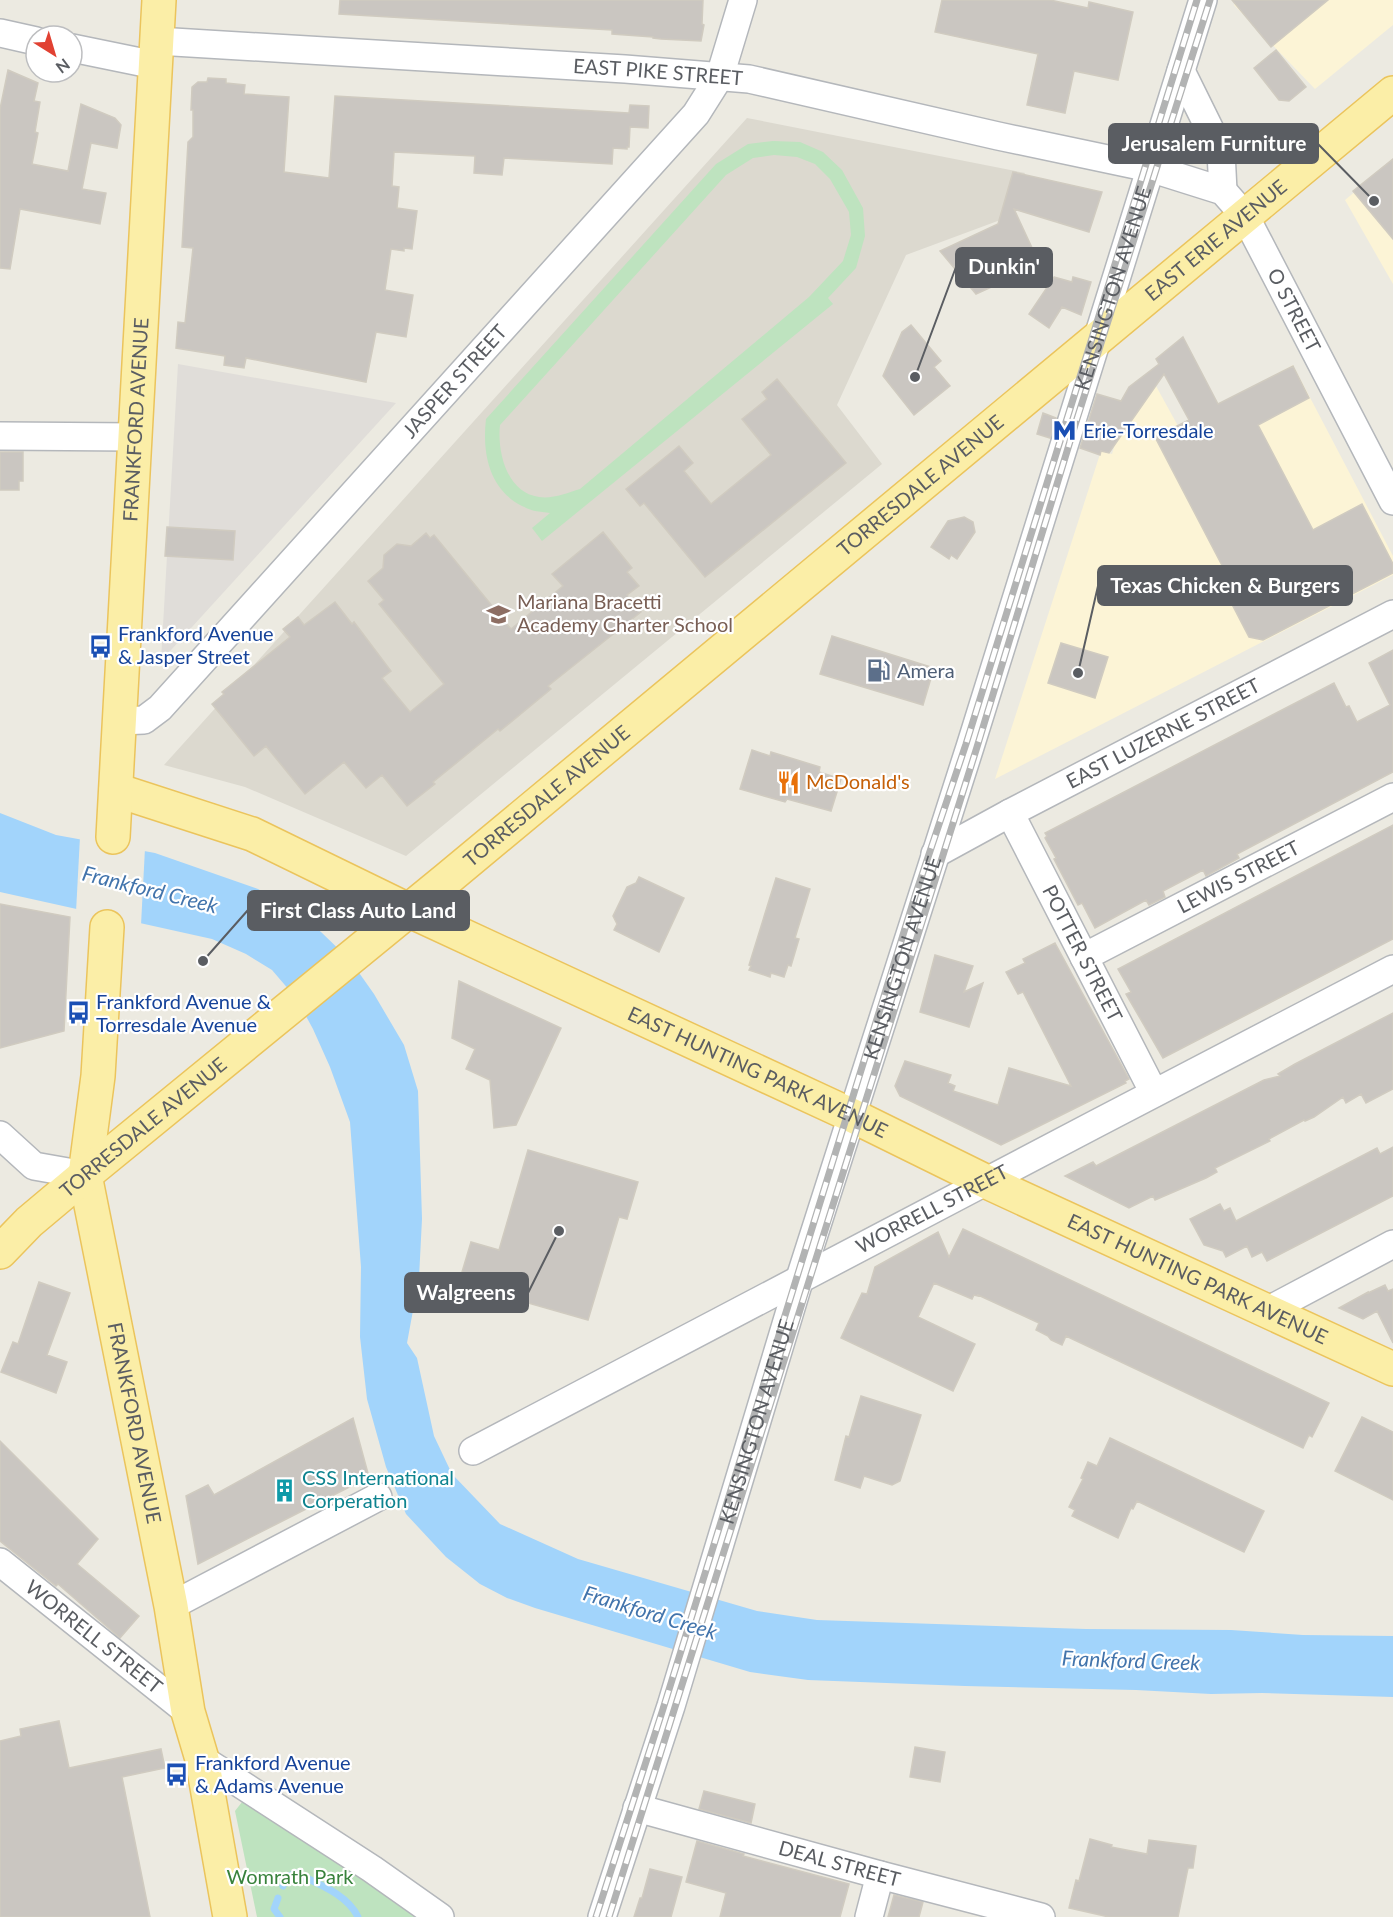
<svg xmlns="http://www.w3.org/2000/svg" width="1393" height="1917" viewBox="0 0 1393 1917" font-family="Lato,sans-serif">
	<rect width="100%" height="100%" fill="#eceae1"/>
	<path fill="#fcf4d6" d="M1236,0H1393V25L1315,89L1234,5Z
		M1393,160V284L1345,200Z
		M1293,365L1393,556V575L995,779L1101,451L1112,454L1115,444L1156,386L1178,426Z"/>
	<path fill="#e0ddd9" d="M178,364L396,403L161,661Z"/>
	<path fill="#dcd9cf" d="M747,118L1025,173L1003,219L906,255L837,405L882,464L406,856L245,787L164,765Z"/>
	<path fill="#bee3bf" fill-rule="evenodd" d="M773,141L800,142L823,152L842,170L863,208L865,236L856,268L828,298L833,304L542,541L532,528L550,513C545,512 540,512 535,511C531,510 526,508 522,506C489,489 482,453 486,419L716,164L748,144ZM774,155L797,157L815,164L830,179L849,212L851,235L843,261L809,297L580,489C567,493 553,499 539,497C507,493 497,452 500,425L726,175L753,158Z
		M242,1802L254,1805L419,1917H257L235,1811Z"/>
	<path fill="#a2d4fb" d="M0,813L56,835L155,853L258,889L289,906L321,932L350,960L374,994L404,1045L418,1091L422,1219L419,1278L407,1343L417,1358L434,1436L452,1474L500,1524L578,1559L757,1611L817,1620L1086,1629L1231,1630L1303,1635L1393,1636V1697L1262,1693L1211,1694L1136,1690L965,1686L808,1680L750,1672L535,1608L507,1598L480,1584L446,1557L406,1514L386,1467L367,1399L360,1337L361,1267L350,1122L330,1067L313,1029L296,998L272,970L246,954L212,939L0,892Z"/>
	<path fill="#eceae1" d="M80,837L145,848L141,925L76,912Z"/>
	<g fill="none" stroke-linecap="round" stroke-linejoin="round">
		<path stroke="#a2d4fb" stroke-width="7" d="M283,1886L287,1877L296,1873C318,1884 347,1894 358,1917
			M278,1898L274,1909L280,1917"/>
	</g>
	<path fill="#cac6c1" stroke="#d0cbc0" stroke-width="1.5" d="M340,0H703L702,24L704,25L701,41L661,39L653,38V37L612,34V30L339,14Z
		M942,0H1050L1088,8L1089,2L1133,12L1118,80L1074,71L1065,113L1027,105L1038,54L935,32Z
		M1232,0H1328L1271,47Z
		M1276,50L1306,87L1289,101L1279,100L1254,68Z
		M8,70L38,83L34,101L40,102L35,132L38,133L32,164L68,171L81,104L115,118L121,125L117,148L91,143L82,189L106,193L100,224L20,209L10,269L0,268V109Z
		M208,78L226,79V83L245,85L244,94L289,97L284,172L329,178L335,96L629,113L630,105L649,106L648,128L630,127L629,147H627V149L613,148L612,164L504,158L502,175L474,173L475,156L394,152L392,186L399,187L397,208L417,211L412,249L404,248V251L391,249L385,290L413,295L406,337L376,332L366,382L246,358L244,368L224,365L225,356L176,348L178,322L185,323L193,248L182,247L188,142L193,137V110H191L192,87L198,82H207Z
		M1393,159V239L1353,191Z
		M1013,172L1102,192L1089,232L1014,209L1040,265L976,294L940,251L998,224Z
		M1054,277L1072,282L1073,277L1091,282L1081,315L1062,307L1049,328L1029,314Z
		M911,325L941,361L934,367L950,386L914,415L883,376L902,332Z
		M1183,337L1218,404L1293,366L1309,398L1258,425L1313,530L1362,504L1393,564V573L1263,640L1249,637L1223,587L1227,575L1155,437L1189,420L1164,374L1109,453L1101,451L1100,455L1080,448L1097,394L1121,401L1129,387L1159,364L1156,359Z
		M777,379L846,463L705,577L644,503L640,506L626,489L679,446L693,463L684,471L711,504L771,455L742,419L767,399L762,392Z
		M1043,413L1056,418L1050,438L1037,434Z
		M0,452H23V481H19V490H0Z
		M964,517L973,522L975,532L957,559L951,555L949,559L931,547L948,521Z
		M167,527L235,531L233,560L165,556Z
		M603,532L632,568L627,572L639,586L627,595L641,612L548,686L551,689L500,731L498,729L433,782L435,784L407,806L382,775L366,788L344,762L305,794L266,746L254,756L212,704L224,694L222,692L290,637L283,629L298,617L304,625L335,602L352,624L354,622L391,671L382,678L410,712L444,684L379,604L384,600L368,581L383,568L384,555L397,544L411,546L426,533L430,538L434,535L511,629L563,586L552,574Z
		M832,636L934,668L923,705L820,674Z
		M1061,643L1108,657L1095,698L1048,683Z
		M1393,650V772L1237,854L1239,858L1206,876L1203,870L1163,891L1165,897L1149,905L1146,900L1095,928L1082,903L1078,905L1054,859L1056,858L1045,838L1047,836L1045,833L1334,683L1346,707L1349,706L1357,722L1390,705L1369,663Z
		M752,750L770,756L771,752L820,767L819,772L841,779L831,811L787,799L785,802L740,789Z
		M1393,825V939L1163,1058L1126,994L1131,992L1118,969Z
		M639,877L684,898L659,952L614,930L617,924L613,916L627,887L636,883Z
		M776,878L810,889L795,938L799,939L791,966L788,965L784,977L771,973L770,977L749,970L751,966L749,965Z
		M0,904L70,917L64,1031L0,1048Z
		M1055,943L1129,1079L1125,1081L1126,1083L1001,1145L900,1096L895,1086L905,1061L951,1075L948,1083L955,1086L953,1091L998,1105L1009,1068L1071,1086L1023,992L1018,994L1006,972L1025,963L1023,959Z
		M935,955L973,966L964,992L983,983L969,1027L920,1012Z
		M459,981L561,1028L516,1125L494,1128L490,1080L466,1069L475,1049L452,1038Z
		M1393,1013V1089L1366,1103L1361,1094L1346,1103L1343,1097L1314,1117L1305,1121L1304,1120L1269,1139L1270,1141L1215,1168L1217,1172L1206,1178L1155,1200L1153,1196L1129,1208L1065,1176L1093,1162L1096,1166L1264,1080L1280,1076L1278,1074L1295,1064Z
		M1393,1147V1196L1267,1261L1262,1252L1252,1257L1247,1246L1226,1257L1223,1251L1204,1245L1190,1219L1220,1204L1224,1211L1230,1208L1236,1221L1377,1148L1380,1154Z
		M528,1150L638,1182L627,1219L619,1217L588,1320L486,1291L490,1280L462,1272L471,1242L499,1250Z
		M963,1229L1329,1403L1312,1437L1309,1435L1303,1448L1066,1336L1062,1345L1051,1340L1048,1336L1036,1330L1039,1323L978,1295V1296L974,1295L972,1299L934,1283L918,1317L975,1344L953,1391L841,1338L862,1293L867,1294L875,1267L938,1232L949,1257Z
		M39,1282L70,1293L47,1355L67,1362L56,1393L1,1372L13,1342L18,1344Z
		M1385,1285L1388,1291L1393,1289V1343L1377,1311L1363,1319L1339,1308L1368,1292V1293Z
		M861,1396L921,1415L900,1481L892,1485L864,1476L860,1488L835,1480L846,1436L849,1437Z
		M1362,1417L1393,1432V1500L1335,1471Z
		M353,1418L369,1477L198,1564L186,1496L208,1485L214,1495Z
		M1110,1438L1264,1511L1244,1552L1137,1501L1133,1509L1131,1508L1118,1538L1072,1516L1075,1510L1069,1507L1083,1479L1081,1478L1088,1462L1097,1466Z
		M0,1441L98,1539L77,1564L139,1616L120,1638L58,1584L56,1586L0,1541Z
		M59,1721L69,1768L161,1749L165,1768L122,1777L150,1917H0V1741L21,1736L20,1729Z
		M915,1747L945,1752L940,1782L910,1777Z
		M704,1791L755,1804L751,1823L699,1809Z
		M1090,1839L1112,1845L1111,1847L1147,1854L1149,1840L1196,1846L1193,1868H1188L1178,1917H1109L1069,1908L1076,1880L1079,1881Z
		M697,1841L744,1854L743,1856L849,1884L840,1917H720L726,1893L686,1882Z
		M650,1869L682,1877L671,1917H634L640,1898H642Z
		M894,1895L923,1902L919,1917H888Z"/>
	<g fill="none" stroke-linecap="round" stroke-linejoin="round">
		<defs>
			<g id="minor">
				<path d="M0,33L36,41"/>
				<path id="s1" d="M157,41L625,69L749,79L998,136L1150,168L1223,191L1245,216L1393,501"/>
				<path d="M72,48L155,65"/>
				<path d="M1181,71L1221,152L1223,191"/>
				<path d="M0,436L135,437"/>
				<path id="s2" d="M120,721L144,720L160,708L696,114L720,76L743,0"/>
				<path id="s3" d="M1010,813L1154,1093"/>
				<path id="s4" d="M935,854L1010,813L1393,614"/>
				<path id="s5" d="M1084,957L1393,797"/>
				<path d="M0,1135L34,1166L85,1175"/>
				<path d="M1267,1311L1393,1244"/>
				<path id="s6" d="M473,1451C779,1288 1086,1129 1393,969"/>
				<path id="s7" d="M0,1562L188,1712"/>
				<path d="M171,1606L378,1497"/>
				<path d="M202,1759L372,1869L440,1917"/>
				<path id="s8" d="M637,1808L880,1875L1041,1917"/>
				<path id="s9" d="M602,1917L671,1706L800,1278L970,747L1203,0"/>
				<path d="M869,1917L880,1875"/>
			</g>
			<g id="major">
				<path id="s10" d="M116,790L252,834L408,910L853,1116L987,1182L1393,1369"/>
				<path id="s11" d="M113,837L159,0"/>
				<path id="s12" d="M107,927L98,1076L85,1175L171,1606L188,1712L202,1759L230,1917"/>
				<path id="s13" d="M0,1252L29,1222L85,1175L447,879L1393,93"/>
			</g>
		</defs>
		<use href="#minor" stroke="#b4b7bb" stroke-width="30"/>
		<use href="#major" stroke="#ebc45c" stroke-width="36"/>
		<use href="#minor" stroke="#fff" stroke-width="27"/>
		<use href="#major" stroke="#fbeea7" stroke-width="33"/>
		<defs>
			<path id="rail" d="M596,1917L663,1709L916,893L966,744L1197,0
				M609,1917L977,747L1075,425L1210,0"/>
		</defs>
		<use href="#rail" stroke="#b2b3b3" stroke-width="7"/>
		<use href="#rail" stroke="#fff" stroke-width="4.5" stroke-dasharray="14" stroke-linecap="butt"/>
	</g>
	<defs>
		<symbol id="metro-bare" viewBox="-9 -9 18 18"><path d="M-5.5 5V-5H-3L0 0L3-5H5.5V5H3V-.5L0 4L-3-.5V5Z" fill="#1a4fb4" stroke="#fff" stroke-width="2.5" paint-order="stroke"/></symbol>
		<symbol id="school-bare" viewBox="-9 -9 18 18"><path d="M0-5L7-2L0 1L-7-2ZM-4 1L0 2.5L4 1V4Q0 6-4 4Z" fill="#8d6e63" stroke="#fff" stroke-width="2.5" paint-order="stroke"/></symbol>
		<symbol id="bus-bare" viewBox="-9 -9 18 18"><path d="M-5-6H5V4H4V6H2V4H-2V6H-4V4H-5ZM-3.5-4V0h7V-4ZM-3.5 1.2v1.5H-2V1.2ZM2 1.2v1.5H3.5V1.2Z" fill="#1a4fb4" stroke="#fff" stroke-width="2.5" paint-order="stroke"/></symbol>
		<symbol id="fuel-bare" viewBox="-9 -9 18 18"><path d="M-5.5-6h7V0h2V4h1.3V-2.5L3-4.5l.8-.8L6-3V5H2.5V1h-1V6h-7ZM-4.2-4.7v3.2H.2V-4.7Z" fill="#5c6f8a" stroke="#fff" stroke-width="2.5" paint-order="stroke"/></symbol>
		<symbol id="restaurant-bare" viewBox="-9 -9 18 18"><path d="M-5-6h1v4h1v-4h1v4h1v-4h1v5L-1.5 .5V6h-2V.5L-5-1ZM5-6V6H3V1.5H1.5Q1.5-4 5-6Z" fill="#e8710a" stroke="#fff" stroke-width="2.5" paint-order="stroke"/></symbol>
		<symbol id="building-bare" viewBox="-9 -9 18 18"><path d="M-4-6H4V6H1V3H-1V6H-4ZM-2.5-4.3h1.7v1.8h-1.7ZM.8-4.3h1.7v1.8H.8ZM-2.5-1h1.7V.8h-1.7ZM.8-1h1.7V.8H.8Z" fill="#0f9aa8" stroke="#fff" stroke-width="2.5" paint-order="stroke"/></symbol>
	</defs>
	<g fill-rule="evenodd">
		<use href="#metro-bare" x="1048" y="414" width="33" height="33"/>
		<use href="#school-bare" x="482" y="598" width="33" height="33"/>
		<use href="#bus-bare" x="84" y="630" width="33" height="33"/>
		<use href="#fuel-bare" x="862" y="654" width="33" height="33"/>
		<use href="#restaurant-bare" x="772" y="766" width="33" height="33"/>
		<use href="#bus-bare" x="62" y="996" width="33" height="33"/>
		<use href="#building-bare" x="268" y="1474" width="33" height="33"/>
		<use href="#bus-bare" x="160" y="1758" width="33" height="33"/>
	</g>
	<g text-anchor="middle" stroke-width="4.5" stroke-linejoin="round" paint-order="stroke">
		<g font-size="20" fill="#5a5d62" stroke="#fff">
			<text dy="7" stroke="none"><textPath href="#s1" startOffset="502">EAST PIKE STREET</textPath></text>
			<text dy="7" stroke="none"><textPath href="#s13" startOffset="1582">EAST ERIE AVENUE</textPath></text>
			<text dy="7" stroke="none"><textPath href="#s9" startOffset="1707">KENSINGTON AVENUE</textPath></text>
			<text dy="7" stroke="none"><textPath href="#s1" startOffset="1220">O STREET</textPath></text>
			<text dy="7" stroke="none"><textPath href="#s2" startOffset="484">JASPER STREET</textPath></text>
			<text dy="7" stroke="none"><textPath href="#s11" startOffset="418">FRANKFORD AVENUE</textPath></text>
			<text dy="7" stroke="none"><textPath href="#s13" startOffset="1198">TORRESDALE AVENUE</textPath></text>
			<text dy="7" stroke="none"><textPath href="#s4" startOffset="258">EAST LUZERNE STREET</textPath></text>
			<text dy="7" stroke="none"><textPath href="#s13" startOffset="712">TORRESDALE AVENUE</textPath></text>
			<text dy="7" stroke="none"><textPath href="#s5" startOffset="174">LEWIS STREET</textPath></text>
			<text dy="7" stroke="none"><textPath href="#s3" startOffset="158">POTTER STREET</textPath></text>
			<text dy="7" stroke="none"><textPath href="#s9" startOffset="1005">KENSINGTON AVENUE</textPath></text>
			<text dy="7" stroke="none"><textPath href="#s10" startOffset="702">EAST HUNTING PARK AVENUE</textPath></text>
			<text dy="7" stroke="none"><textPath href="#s13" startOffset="190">TORRESDALE AVENUE</textPath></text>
			<text dy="7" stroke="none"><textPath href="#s6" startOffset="519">WORRELL STREET</textPath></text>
			<text dy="7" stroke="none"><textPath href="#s10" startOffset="1188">EAST HUNTING PARK AVENUE</textPath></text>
			<text dy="7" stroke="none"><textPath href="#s9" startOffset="519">KENSINGTON AVENUE</textPath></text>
			<text dy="7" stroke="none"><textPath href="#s12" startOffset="502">FRANKFORD AVENUE</textPath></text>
			<text dy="7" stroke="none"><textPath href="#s7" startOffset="120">WORRELL STREET</textPath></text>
			<text dy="7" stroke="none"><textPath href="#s8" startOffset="210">DEAL STREET</textPath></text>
		</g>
		<g font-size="20" fill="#164399" stroke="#fff" text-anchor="start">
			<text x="1083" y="438">Erie-Torresdale</text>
			<text x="118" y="641">Frankford Avenue<tspan x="118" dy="23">&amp; Jasper Street</tspan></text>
			<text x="96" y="1009">Frankford Avenue &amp;<tspan x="96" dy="23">Torresdale Avenue</tspan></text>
			<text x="195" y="1770">Frankford Avenue<tspan x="195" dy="23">&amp; Adams Avenue</tspan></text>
		</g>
		<g font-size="20" fill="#785e54" stroke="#fff" text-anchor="start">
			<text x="517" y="609">Mariana Bracetti<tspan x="517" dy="23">Academy Charter School</tspan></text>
		</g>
		<g font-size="20" fill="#4e5e75" stroke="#fff" text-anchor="start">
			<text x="897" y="678">Amera</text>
		</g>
		<g font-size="20" fill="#c56008" stroke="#fff" text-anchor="start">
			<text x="806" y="789">McDonald's</text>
		</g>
		<g font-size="20" fill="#0d838f" stroke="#fff" text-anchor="start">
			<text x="302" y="1485">CSS International<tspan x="302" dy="23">Corperation</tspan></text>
		</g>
		<g font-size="20" fill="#38823c" stroke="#fff">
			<text x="290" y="1884">Womrath Park</text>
		</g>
		<g font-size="21" font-style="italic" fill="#4274ac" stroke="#fff">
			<text transform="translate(150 890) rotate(14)" y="7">Frankford Creek</text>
			<text transform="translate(650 1613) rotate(17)" y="7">Frankford Creek</text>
			<text transform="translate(1131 1661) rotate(2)" y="7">Frankford Creek</text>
		</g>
	</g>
	<path fill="none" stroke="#5a5d62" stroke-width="2" d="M1374 201L1318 144M915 377L956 267M1078 673L1098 586M203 961L248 910M559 1231L528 1293"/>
	<g fill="#5a5d62" stroke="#fff" stroke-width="2">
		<circle cx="1374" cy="201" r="6"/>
		<circle cx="915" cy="377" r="6"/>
		<circle cx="1078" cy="673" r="6"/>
		<circle cx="203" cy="961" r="6"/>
		<circle cx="559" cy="1231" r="6"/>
	</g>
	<g fill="#5a5d62" stroke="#5a5d62" stroke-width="2">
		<rect x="1109" y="124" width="209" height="39" rx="6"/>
		<rect x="956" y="248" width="96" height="39" rx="6"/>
		<rect x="1098" y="566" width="254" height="39" rx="6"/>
		<rect x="248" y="891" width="221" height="39" rx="6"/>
		<rect x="405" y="1273" width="123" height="39" rx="6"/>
	</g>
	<g font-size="21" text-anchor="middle" font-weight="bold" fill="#fff">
		<text x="1214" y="151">Jerusalem Furniture</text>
		<text x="1004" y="274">Dunkin'</text>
		<text x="1225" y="593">Texas Chicken &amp; Burgers</text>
		<text x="358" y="918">First Class Auto Land</text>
		<text x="466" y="1300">Walgreens</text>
	</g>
	<g transform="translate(54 54) rotate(143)"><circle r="28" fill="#ffffff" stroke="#bdbec0" stroke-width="1.5"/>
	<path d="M0-4.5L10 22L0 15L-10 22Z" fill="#e14132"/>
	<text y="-9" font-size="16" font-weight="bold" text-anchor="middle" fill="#5a5d62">N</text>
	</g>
</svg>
